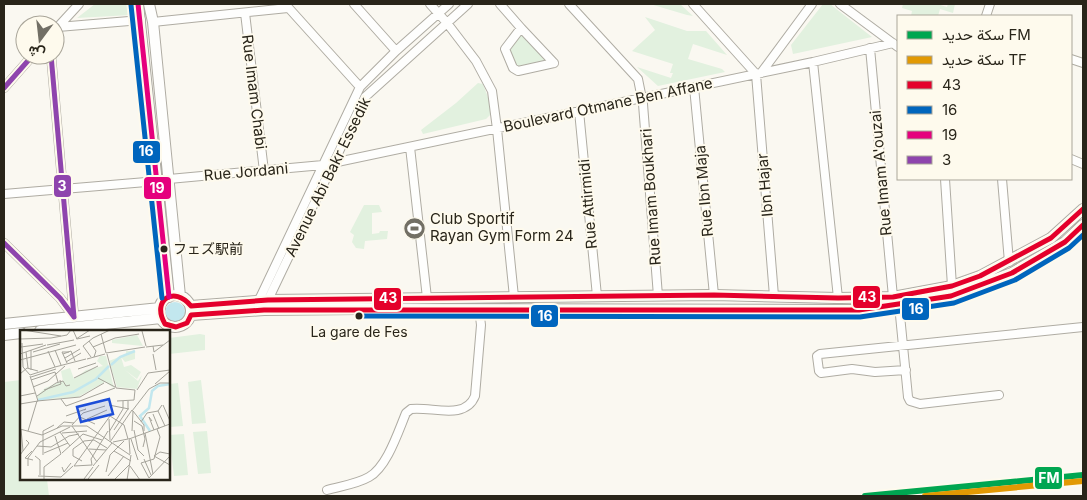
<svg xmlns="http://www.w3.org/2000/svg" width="1087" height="500" viewBox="0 0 1087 500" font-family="Inter,Vazirmatn,'Noto Sans SC','Noto Sans JP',sans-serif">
	<rect width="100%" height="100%" fill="#faf8f1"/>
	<path fill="#e2f1df" d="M95,4H127L131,15L77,18Z
		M650,4H680L693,16L687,15Z
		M823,4H830L872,37L793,54L791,45Z
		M903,4H937L947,7L948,4H955L953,13L940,9L938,16H911L912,11L902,8Z
		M645,17L687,31H706L727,55L693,44L688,59L722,69L725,72L658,86L637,67L671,78L673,73H670L673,64L632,51L655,30Z
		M521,29L548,60L516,68L508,47Z
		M478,83L483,84L489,100L491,114L486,119L423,134L421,130L456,103Z
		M364,205H379L382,212L372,213V234L379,233L380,231H388L387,239L365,241L364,249L356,248L352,242L354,235L350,232Z
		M200,334L205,335V350L169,354V338Z
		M21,380V479H47L49,496H4V382Z
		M201,380L206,423L192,424L188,382Z
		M178,383L183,426L170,427L169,384Z
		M207,431L211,473L198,474L193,432Z
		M184,434L188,475L174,476L169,435Z"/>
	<path fill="#c2e7ee" d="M165 312a10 10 0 1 1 20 0a10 10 0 1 1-20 0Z"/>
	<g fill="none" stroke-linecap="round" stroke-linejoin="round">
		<defs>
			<path id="minor" d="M354,4L396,51
				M430,4L447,23L476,61L492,91L497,129L514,297
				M500,4L521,28L505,49L513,68L518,71L554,63
				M569,4L638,79L643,104L658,296
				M693,4L756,74L774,296
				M840,4L898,47
				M286,5L360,87
				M245,13L264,171
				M986,16L990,4
				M153,22L288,8
				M58,27L141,20
				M521,28L554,63
				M56,29L79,4
				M870,48L893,297
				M51,55L74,317
				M1071,59L1083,63
				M813,62L838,298
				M761,73L812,4
				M694,87L714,295
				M4,88L33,55
				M579,111L597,296
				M410,147L427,298
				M1071,159L1083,164
				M169,179L323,165L813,62L893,43
				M945,179L952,286
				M1002,179L1009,262
				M4,194L158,181
				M4,243L60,298L74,317
				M259,300L360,87L396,51L449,4
				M268,300L365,97L468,4
				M899,305L908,397L910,401L920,404L999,395
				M906,370L875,372L852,369L821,373L819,371L817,356L820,354L1083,327
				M327,490C341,486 357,484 369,477C387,467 398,432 406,413L411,409C431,406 465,421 475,396L481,325L479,309"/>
			<path id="tertiary" d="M138,4L169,297
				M149,4L153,22L180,296
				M159 311a16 16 0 1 1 32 0a16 16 0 1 1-32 0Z
				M191,306L268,300L714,295L838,298L893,297L952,286L980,276L1051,238L1083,209
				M191,315L264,310L359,309L859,310L951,296L1012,273L1065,242L1083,225
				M4,324L160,308
				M40,331L161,318
				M4,335L21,333"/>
		</defs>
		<use href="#minor" stroke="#afaca3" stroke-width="10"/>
		<use href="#tertiary" stroke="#afaca3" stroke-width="12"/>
		<use href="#minor" stroke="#fefefd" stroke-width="8"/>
		<use href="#tertiary" stroke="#fefefd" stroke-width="10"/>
		<defs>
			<path id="bus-1" d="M1083,209L1051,238L980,276L952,286L893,297L838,298L714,295L268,300L191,306C174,285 151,300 165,324L176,327L187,323L191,315L264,310H859L951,296L1012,273L1065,242L1083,225"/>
			<path id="bus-2" d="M131,5L162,298
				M359,316L860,317L954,303L1015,280L1069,248L1083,235"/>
			<path id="bus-3" d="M138,4L169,297"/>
			<path id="bus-4" d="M51,55L74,317
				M4,88L33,55
				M4,243L60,298L74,317"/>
		</defs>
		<use href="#bus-1" stroke="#fefaed" stroke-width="9"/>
		<use href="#bus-2" stroke="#fefaed" stroke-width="9"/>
		<use href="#bus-3" stroke="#fefaed" stroke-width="9"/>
		<use href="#bus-4" stroke="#fefaed" stroke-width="9"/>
		<use href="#bus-1" stroke="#e4002b" stroke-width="5"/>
		<use href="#bus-2" stroke="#0065bd" stroke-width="5"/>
		<use href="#bus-3" stroke="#e5007d" stroke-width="5"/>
		<use href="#bus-4" stroke="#8e44ad" stroke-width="5"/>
		<defs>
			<path id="rail-1" d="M865,496L1083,475"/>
			<path id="rail-2" d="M925,496L1083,481"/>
		</defs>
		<use href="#rail-1" stroke="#fefaed" stroke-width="10"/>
		<use href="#rail-2" stroke="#fefaed" stroke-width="10"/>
		<use href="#rail-1" stroke="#00a651" stroke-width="6"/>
		<use href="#rail-2" stroke="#e29903" stroke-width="6"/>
	</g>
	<defs>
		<symbol id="stadium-disc" viewBox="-11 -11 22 22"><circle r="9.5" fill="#726f65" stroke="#fefaed"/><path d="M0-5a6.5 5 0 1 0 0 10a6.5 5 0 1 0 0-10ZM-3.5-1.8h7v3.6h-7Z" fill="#fff"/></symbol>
	</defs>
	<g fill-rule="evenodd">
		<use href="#stadium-disc" x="402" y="216" width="25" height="25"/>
	</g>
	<g fill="#29251a" stroke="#fefaed" stroke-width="2">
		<circle cx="164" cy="249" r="4.5"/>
		<circle cx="359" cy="316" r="4.5"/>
	</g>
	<g text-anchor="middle" stroke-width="4" stroke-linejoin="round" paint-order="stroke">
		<g font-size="14" fill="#29251a" stroke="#fefaed" text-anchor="start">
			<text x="173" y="254">フェズ駅前</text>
			<text x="359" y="337" text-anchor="middle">La gare de Fes</text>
		</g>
		<g font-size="15" fill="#29251a" stroke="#fefaed">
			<text transform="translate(254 92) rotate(83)" y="5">Rue Imam Chabi</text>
			<text transform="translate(608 105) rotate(-12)" y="5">Boulevard Otmane Ben Affane</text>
			<text transform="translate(246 172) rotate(-5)" y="5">Rue Jordani</text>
			<text transform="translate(881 173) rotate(-95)" y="5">Rue Imam A'ouzai</text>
			<text transform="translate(328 177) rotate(-64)" y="5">Avenue Abi Bakr Essedik</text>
			<text transform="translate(765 185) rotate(-95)" y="5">Ibn Hajar</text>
			<text transform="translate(704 191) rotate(-95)" y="5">Rue Ibn Maja</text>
			<text transform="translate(651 197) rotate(-94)" y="5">Rue Imam Boukhari</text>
			<text transform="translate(588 204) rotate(-95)" y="5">Rue Attirmidi</text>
		</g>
		<g font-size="15" fill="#29251a" stroke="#fefaed" text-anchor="start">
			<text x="430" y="224">Club Sportif<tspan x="430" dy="17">Rayan Gym Form 24</tspan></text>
		</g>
	</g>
	<g transform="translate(20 330)">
		<rect width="150" height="150" fill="#faf8f1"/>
		<path d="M117,5L123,16L92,13V10ZM106,21H115V29L105,32L101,27L104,37L111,35L121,42L117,49L105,40L118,51L122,45L117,59L97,57L89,31L106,24ZM80,26H86L94,58L85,52L58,67L18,70L17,66L25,58L43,51L41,41L50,38L54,49L66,40L83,36L77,31Z" fill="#e2f1df"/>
		<path fill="none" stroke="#c2e7ee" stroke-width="2.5" d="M91,35L100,27L115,21M18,70L53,62L76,49L89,36M130,101L120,86L129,78L132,61L138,56L150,54"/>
		<path fill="none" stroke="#a6a49b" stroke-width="1" d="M3,0L41,6M53,0L57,9L70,6M122,1L126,16M81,4L86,23M31,8L47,5L51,0M73,8L90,0M0,9L31,8M56,9L70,0M69,11L76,21L74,27M2,13L3,37L10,45M27,15L54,10M133,16L134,22L150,10M1,17L23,14M73,17L95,8L119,4M126,17L143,15M11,20V40M35,20L41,35M28,21L35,37M6,22L8,38M13,22L40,14M86,23L125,17M0,24L26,15M43,24L51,21L55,31M87,24L96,58M133,24L136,40M71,27L63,16L73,8M45,28L60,19M67,29L85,24M0,30L56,15M46,32L61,23M47,33L42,22H49M35,37L66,29M58,39L76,33M0,44L7,38L18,41M10,45L35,37M11,47L36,39M54,48L78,36M78,48L95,57M11,50L35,42L38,52M135,54L150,41M13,57L28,51L45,36M96,58L115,60L114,70M24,60L41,54L40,50M117,60L128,43L150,40M0,66L15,63M17,66L36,53L43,51L46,56L50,55M41,69L46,76L95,58M97,71L114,70M0,74L18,71L10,46M89,75L109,79M143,75L150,91M112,81L129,59L140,53H150M113,81L124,95V101M138,81L145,96M133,84L139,99M46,86L66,79L64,80M90,86L104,95L108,109L93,112M60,87L75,94M67,89L87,80M89,89L90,110M114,91L122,96L125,109L123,117M132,91L129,87L134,100M121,92L127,83L138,81L142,75M52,95L63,83L85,76M52,96L77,132M37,98L44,92L54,93M0,99L22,105L42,96H67L110,125M1,99L3,121M94,100L108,79V71M114,100L118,120L124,126M8,101L17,71L60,67L84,53M112,101L113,81M40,102L50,116M89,102L103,79V71M42,103L67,101M125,103L133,144M35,106L41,124M109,108L110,124M109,109L150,94M111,109L118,130M74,110L87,118M90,112L112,80M17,116L31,117L49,106L59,104M69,119L86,120M12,121L5,128L13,130M94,121L111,131M24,123L48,113M42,123L63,104L82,110M150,124L140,122L134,126L150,135M0,125L9,113L6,110M23,125V101L34,95M15,126L20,130V145M124,129L131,145M62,131L53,126V119L64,111L74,110M121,133L134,129L140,107L137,99M121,133L129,148M72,135L71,129L88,101M8,136V128L20,112L50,97M54,136L90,86M54,136L72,135M73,136L92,113M110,136L120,150M42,137L44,142L51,133M86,142L90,125L104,111M18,146L41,147M88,146L104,126M41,147L53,136M129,148L150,126M64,149L73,137M68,149L79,135M24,150V137L41,124M94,150L109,135M107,150L111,125"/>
		<path fill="#1d4ed8" fill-opacity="0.15" stroke="#1d4ed8" stroke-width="2.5" d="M89,69L93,84L61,92L57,77Z"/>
		<rect width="150" height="150" fill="none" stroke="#29251a" stroke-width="2.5"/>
	</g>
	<g stroke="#fefaed" stroke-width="2">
		<rect x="132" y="140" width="29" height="24" rx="5" fill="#0065bd"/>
		<rect x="53" y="174" width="19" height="24" rx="5" fill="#8e44ad"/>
		<rect x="143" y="176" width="29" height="24" rx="5" fill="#e5007d"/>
		<rect x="852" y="285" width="29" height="24" rx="5" fill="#e4002b"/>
		<rect x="373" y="287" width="29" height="24" rx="5" fill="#e4002b"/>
		<rect x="901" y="297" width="29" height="24" rx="5" fill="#0065bd"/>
		<rect x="530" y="304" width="29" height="24" rx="5" fill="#0065bd"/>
		<rect x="1034" y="466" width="29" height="24" rx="5" fill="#00a651"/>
	</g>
	<g font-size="14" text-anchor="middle" font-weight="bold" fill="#fff">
		<text x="146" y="156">16</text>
		<text x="62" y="191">3</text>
		<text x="157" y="193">19</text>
		<text x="867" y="302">43</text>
		<text x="388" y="303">43</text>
		<text x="916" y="314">16</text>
		<text x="545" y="321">16</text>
		<text x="1049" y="483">FM</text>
	</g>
	<rect width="1087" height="500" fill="none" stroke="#29251a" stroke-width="10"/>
	<rect x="897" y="15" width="175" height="165" fill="#fefaed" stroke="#a9a599"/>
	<rect x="907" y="31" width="25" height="8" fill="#00a651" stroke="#a9a599"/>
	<text x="942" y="40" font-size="15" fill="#29251a">سكة حديد FM</text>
	<rect x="907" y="56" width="25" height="8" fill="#e29903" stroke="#a9a599"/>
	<text x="942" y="65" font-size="15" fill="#29251a">سكة حديد TF</text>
	<rect x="907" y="81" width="25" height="8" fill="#e4002b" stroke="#a9a599"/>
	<text x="942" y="90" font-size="15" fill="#29251a">43</text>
	<rect x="907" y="106" width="25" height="8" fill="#0065bd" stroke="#a9a599"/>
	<text x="942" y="115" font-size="15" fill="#29251a">16</text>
	<rect x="907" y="131" width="25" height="8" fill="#e5007d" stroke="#a9a599"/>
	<text x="942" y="140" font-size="15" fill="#29251a">19</text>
	<rect x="907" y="156" width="25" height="8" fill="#8e44ad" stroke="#a9a599"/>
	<text x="942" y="165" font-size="15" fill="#29251a">3</text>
	<g transform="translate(40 40) rotate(195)"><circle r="24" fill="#fefaed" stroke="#a9a599"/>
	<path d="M0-4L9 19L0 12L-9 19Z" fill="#726f65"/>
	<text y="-8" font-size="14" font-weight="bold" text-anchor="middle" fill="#29251a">ش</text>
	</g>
</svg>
